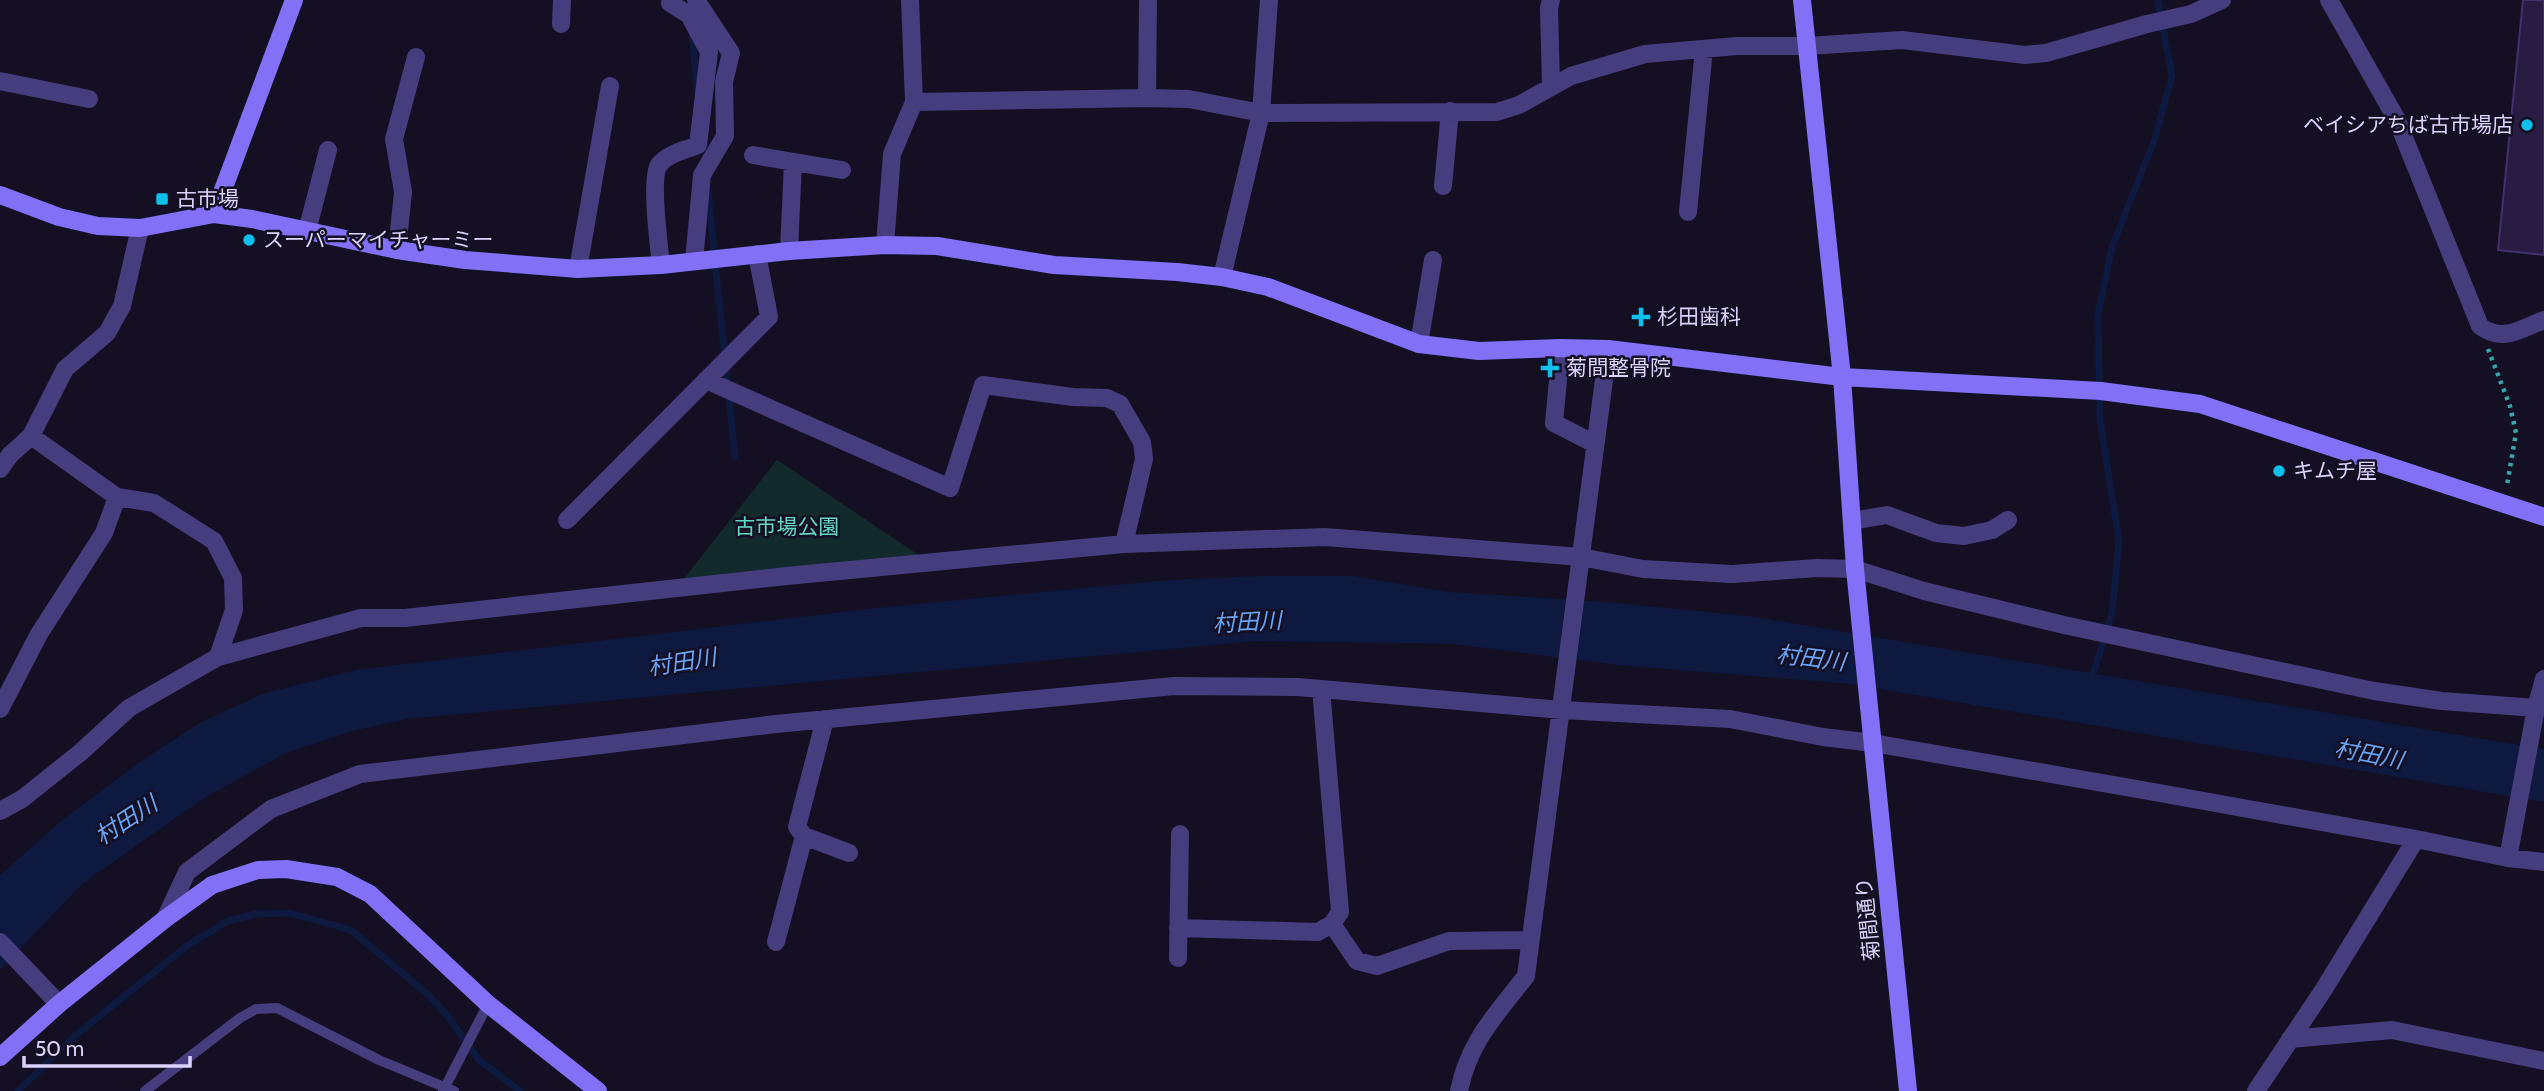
<svg xmlns="http://www.w3.org/2000/svg" width="2544" height="1091" viewBox="0 0 2544 1091" font-family="Cabin,'Noto Sans JP',sans-serif">
	<rect width="100%" height="100%" fill="#140f22"/>
	<path fill="#132a2c" d="M777,460L929,562L676,589Z"/>
	<path fill="#0d193e" d="M1262,576H1353L1449,592L1607,602L1749,616L2544,749V802L1851,684L1617,665L1454,644L1258,641L407,719L352,731L286,753L201,800L82,884L0,970V875L60,822L141,761L201,722L265,693L356,670L875,608L1168,580Z"/>
	<g fill="none" stroke-linecap="round" stroke-linejoin="round">
		<path stroke="#0d193e" stroke-width="7" d="M692,32L697,90
			M708,192L735,457
			M2091,681L2112,613L2119,541L2100,420L2098,314L2112,247L2154,141L2172,76L2158,0
			M18,1091L76,1035L188,945L228,921L256,914L290,913L351,930L426,993L447,1015L478,1059L520,1091"/>
	</g>
	<path fill="#281c42" stroke="#42306d" stroke-width="2" d="M2523,0H2544V255L2498,250Z"/>
	<g fill="none" stroke-linecap="round" stroke-linejoin="round">
		<path stroke="#36a8ad" stroke-width="4.5" stroke-dasharray="3.5 5" stroke-linecap="butt" d="M2488,349L2510,406L2516,433L2507,485"/>
		<path stroke="#463d7e" stroke-width="10" d="M145,1091L240,1018L256,1009L277,1008L379,1060L454,1091
			M443,1091L488,1004"/>
		<path stroke="#463d7e" stroke-width="18" d="M2329,0L2397,120L2480,326C2502,343 2520,329 2544,320
			M561,24L562,0
			M0,81L89,99
			M1551,86L1549,8L1551,0
			M1147,98L1148,0
			M914,102L1147,98L1189,99L1261,113L1497,112L1519,105L1571,76L1645,54L1737,46H1807L1902,40L2025,55L2046,53L2147,24L2191,14L2222,0
			M753,155L842,170
			M1443,186L1450,111
			M1688,212L1704,49
			M307,231L328,150
			M885,245L892,154L914,102L910,0
			M397,250L403,192L394,139L416,57
			M789,251L793,162
			M694,261L702,175L725,136L724,82L731,53L696,0
			M661,265C659,246 650,178 659,165C668,153 686,150 698,145L709,52L689,15L670,3
			M578,269L610,86
			M1222,277L1261,113L1269,0
			M1419,344L1433,260
			M1561,348L1554,423L1595,444
			M706,380L950,488L983,385L1073,397L1107,398L1120,404L1142,442L1144,459L1124,544
			M31,436L117,497L154,503L214,541L233,578L234,610L218,657
			M0,469L10,455L31,436L65,369L107,333L122,306L140,228
			M567,520L769,317L757,254
			M1852,521L1887,515L1936,533L1964,536L1992,530L2008,520
			M0,709L39,634L104,533L117,497
			M825,719L797,827L804,836L849,853
			M0,811L22,799L81,752L129,708L218,657L361,618H405L787,576L1124,544L1325,537L1581,557L1643,569L1732,574L1817,568L1855,569L1924,591L2064,625L2374,691L2442,701L2536,708
			M2508,858L2536,708L2544,679
			M165,919L187,872L271,809L360,774L776,724L1174,686L1298,687L1562,710L1730,719L1823,737L1873,743L2154,792L2416,839L2508,858L2544,862
			M1332,924L1357,961L1377,966L1449,941L1530,940
			M1178,928L1318,932L1332,924L1340,912L1321,689
			M0,942L59,1004
			M776,942L804,836
			M1178,958L1180,834
			M2290,1039L2392,1030L2544,1061
			M1459,1091C1469,1041 1496,1015 1526,976L1608,349
			M2256,1091L2324,989L2416,839"/>
		<path stroke="#8270f6" stroke-width="18" d="M1802,0L1842,377L1855,569L1908,1091
			M0,195L59,217L98,226L140,228L214,214L252,219L397,250L465,260L578,269L661,265L789,251L885,245L937,246L1054,265L1177,272L1222,277L1268,287L1419,344L1479,351L1561,348L1608,349L1842,377L2101,391L2200,404L2544,517
			M214,214L294,0
			M0,1057L59,1004L165,919L212,885L258,870L286,869L337,877L370,894L488,1004L598,1091"/>
	</g>
	<g fill="#0ec0ed" stroke="#140f22" stroke-width="2.5">
		<circle cx="2527" cy="125" r="7"/>
		<rect x="155" y="192" width="14" height="14" rx="3.5"/>
		<circle cx="249" cy="240" r="7"/>
		<path d="M1637.5 306.5h7v7h7v7h-7v7h-7v-7h-7v-7h7z"/>
		<path d="M1546.5 357.5h7v7h7v7h-7v7h-7v-7h-7v-7h7z"/>
		<circle cx="2279" cy="471" r="7"/>
	</g>
	<g text-anchor="middle" stroke-width="5" stroke-linejoin="round" paint-order="stroke">
		<g font-size="21" fill="#dcd3fc" stroke="#140f22" text-anchor="start">
			<text x="2513" y="132" text-anchor="end">ベイシアちば古市場店</text>
			<text x="176" y="206">古市場</text>
			<text x="263" y="247">スーパーマイチャーミー</text>
			<text x="1657" y="324">杉田歯科</text>
			<text x="1566" y="375">菊間整骨院</text>
			<text x="2293" y="478">キムチ屋</text>
		</g>
		<g font-size="21" fill="#64d8c7" stroke="#140f22">
			<text x="787" y="534">古市場公園</text>
		</g>
		<g font-size="21" fill="#dcd3fc" stroke="#140f22">
			<text transform="translate(1868 919) rotate(-96)" y="7">菊間通り</text>
		</g>
		<g font-size="23" font-style="italic" fill="#68a5f6" stroke="#140f22">
			<text transform="translate(1247 622) rotate(-3)" y="8">村田川</text>
			<text transform="translate(1811 658) rotate(7)" y="8">村田川</text>
			<text transform="translate(682 662) rotate(-9)" y="8">村田川</text>
			<text transform="translate(2369 754) rotate(11)" y="8">村田川</text>
			<text transform="translate(126 820) rotate(-33)" y="8">村田川</text>
		</g>
	</g>
	<path d="M24 1056v10h166v-10" fill="none" stroke="#dcd3fc" stroke-width="3.5"/>
	<text x="35" y="1056" font-size="21" fill="#dcd3fc" stroke="#140f22" stroke-width="5" paint-order="stroke">50 m</text>
</svg>
